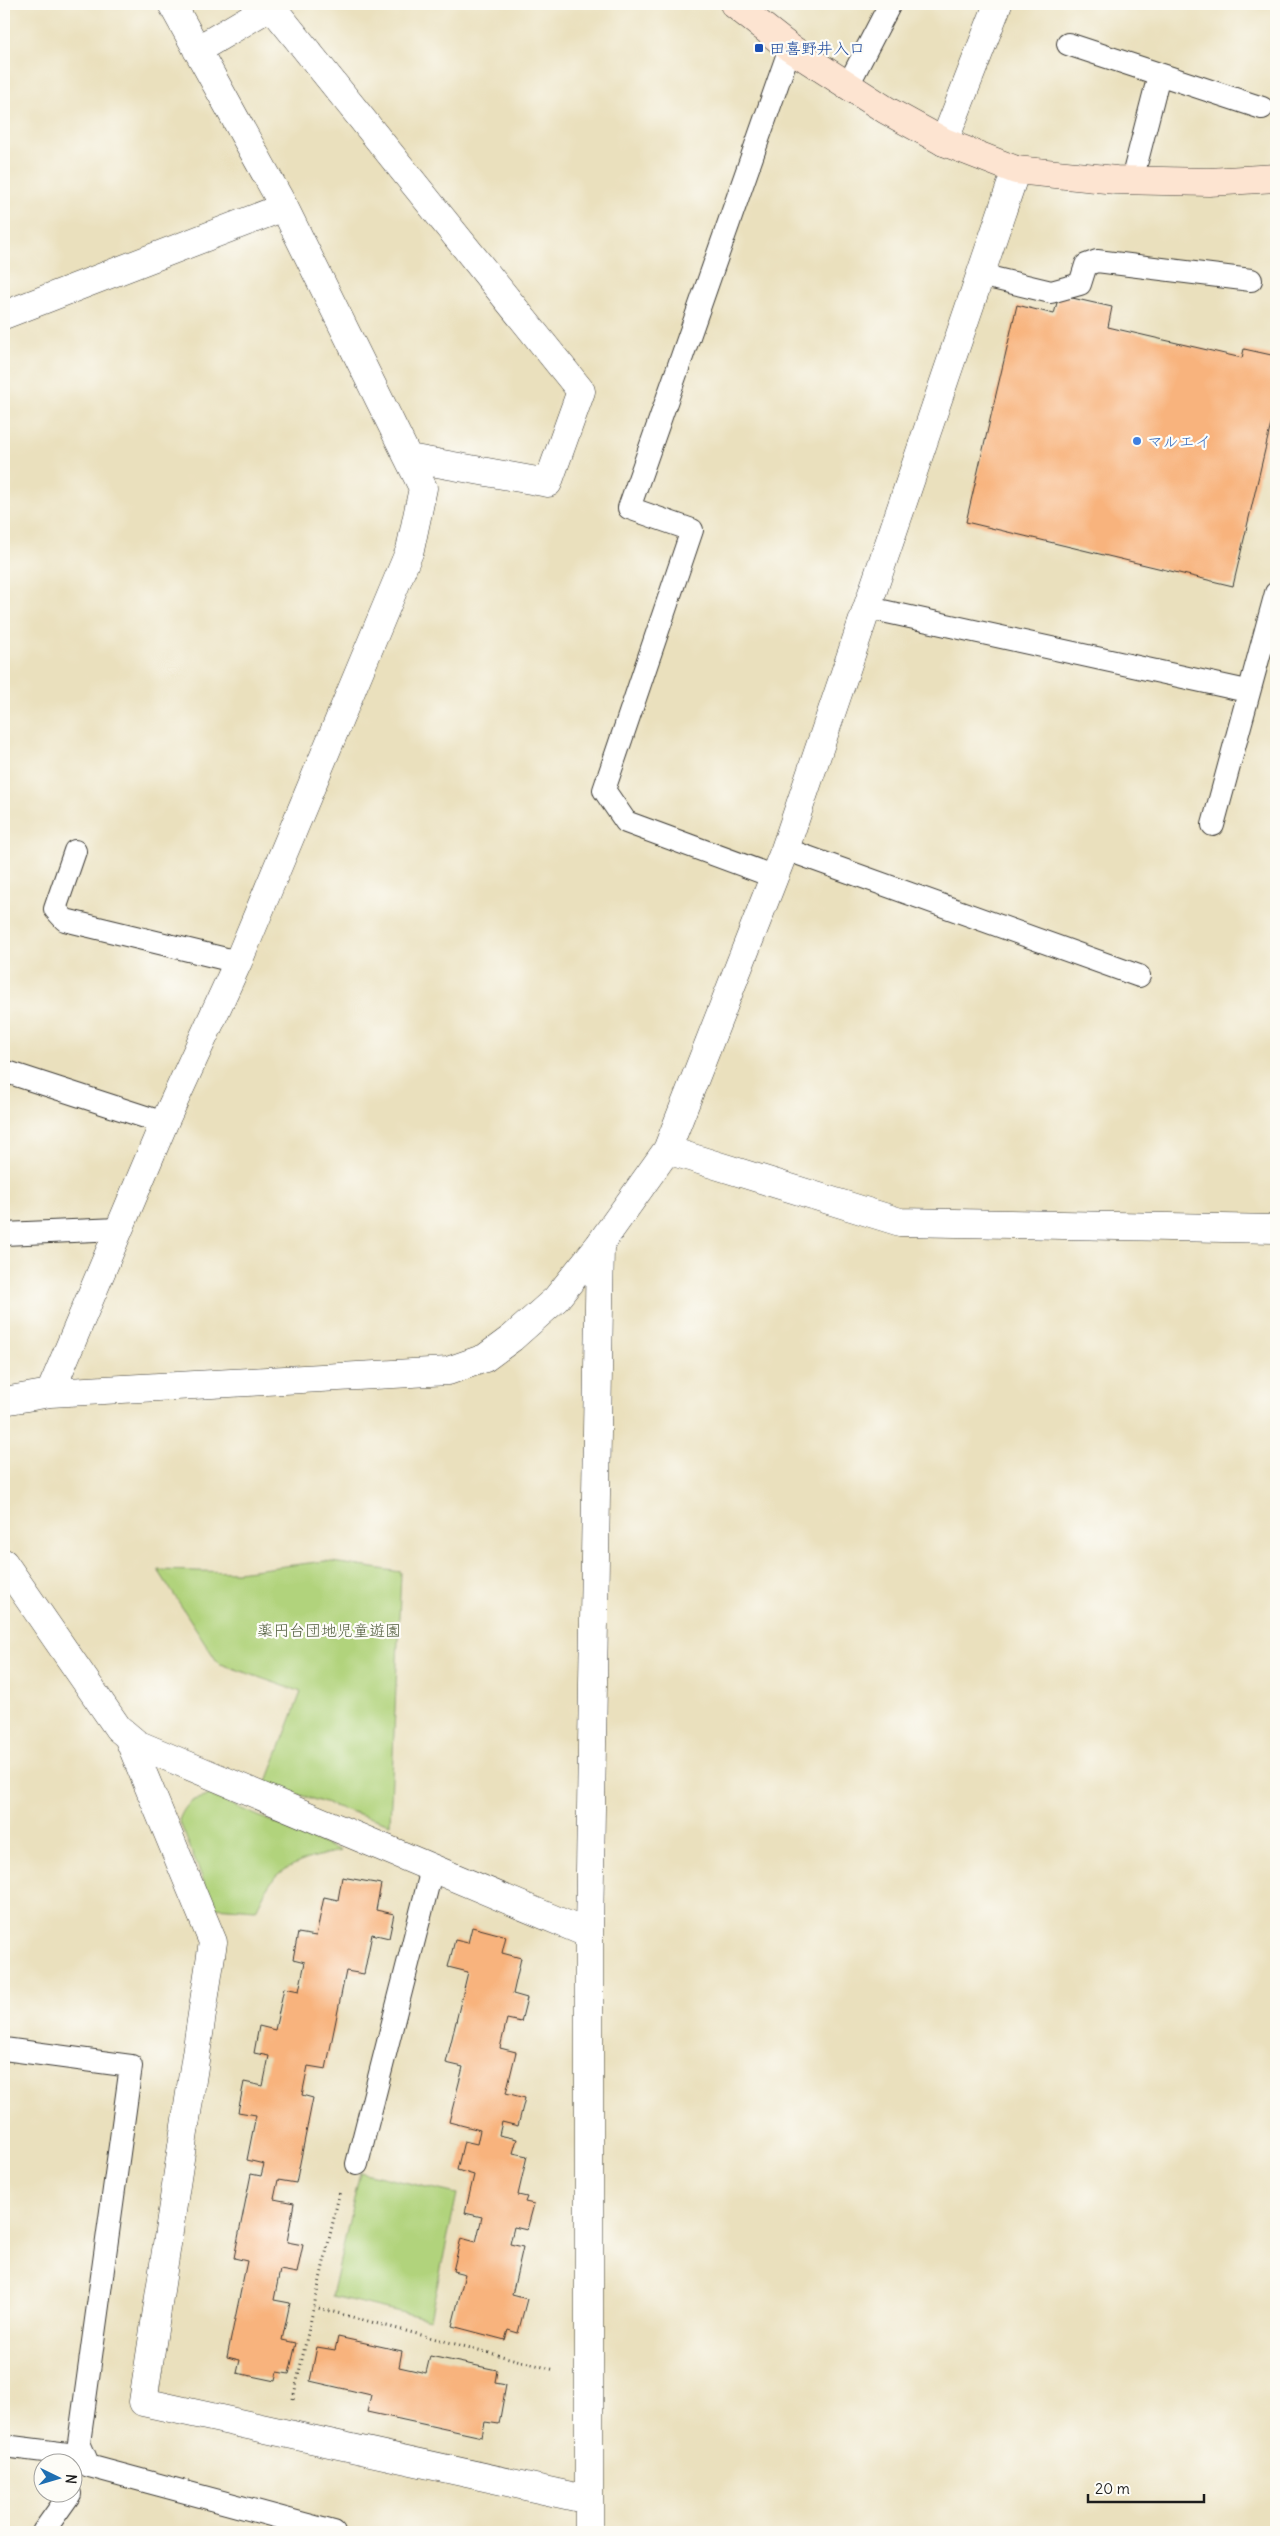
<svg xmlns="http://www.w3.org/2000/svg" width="1280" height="2536" viewBox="0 0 1280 2536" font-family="Delius,'Klee One',sans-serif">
	<rect width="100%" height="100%" fill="#fdfcf7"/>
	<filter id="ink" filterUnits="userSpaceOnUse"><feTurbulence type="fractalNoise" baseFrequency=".02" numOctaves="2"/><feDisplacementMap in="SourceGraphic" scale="10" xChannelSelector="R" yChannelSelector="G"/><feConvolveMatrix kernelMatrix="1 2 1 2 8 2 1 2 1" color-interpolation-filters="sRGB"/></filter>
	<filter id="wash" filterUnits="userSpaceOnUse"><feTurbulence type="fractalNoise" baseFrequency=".0096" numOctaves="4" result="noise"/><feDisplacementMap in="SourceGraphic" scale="20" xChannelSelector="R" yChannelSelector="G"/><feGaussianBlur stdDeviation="1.12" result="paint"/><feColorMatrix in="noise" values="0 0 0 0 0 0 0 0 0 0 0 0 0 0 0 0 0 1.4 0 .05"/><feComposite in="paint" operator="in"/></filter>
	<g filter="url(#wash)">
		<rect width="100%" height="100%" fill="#eae0bd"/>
		<path fill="#b1d37b" stroke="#66784c" d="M325,1561L401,1572L390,1824L266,1784L301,1692L218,1663L158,1570L237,1572Z
			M211,1796L341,1851C316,1856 284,1863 269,1885C264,1893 260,1902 256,1910L214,1907L179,1820C186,1803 193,1798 211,1796Z
			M360,2172L457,2194L430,2319L332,2296Z"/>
		<g id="blocks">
			<path fill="#f8b37d" d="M1059,295L1112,307L1108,327L1242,358L1244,349L1276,356V403L1233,586L966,522L1017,305L1054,314Z
				M342,1877L381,1884L376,1910L394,1914L389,1938L372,1934L364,1974L346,1971L326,2069L308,2066L302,2095L313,2098L296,2183L278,2180L274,2199L294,2203L287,2242L303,2245L297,2273L280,2270L274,2300L290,2303L282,2340L296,2343L289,2374L277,2372L275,2381L237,2373L240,2360L227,2357L247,2261L234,2258L251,2174L261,2176L264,2164L247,2160L256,2115L238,2112L244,2082L263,2086L269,2056L254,2053L259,2026L275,2030L284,1988L299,1991L305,1962L293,1959L298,1933L316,1936L324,1897L338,1900Z
				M472,1927L506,1936L502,1953L521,1958L513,1994L527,1998L521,2022L507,2019L500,2048L516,2052L506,2093L525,2098L518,2126L502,2122L499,2135L517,2139L513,2153L527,2156L518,2195L527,2197L525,2202L534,2204L527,2230L514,2227L510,2244L523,2247L512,2295L527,2299L518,2333L508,2330L505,2340L452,2326L465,2274L453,2271L461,2238L476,2242L482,2217L465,2213L474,2175L457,2170L464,2141L477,2144L480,2130L449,2122L463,2067L446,2063L468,1972L448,1967L455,1940L468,1943Z
				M338,2337L402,2351L399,2367L426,2373L430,2356L497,2370L495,2383L506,2385L499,2424L485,2422L482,2437L367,2412L371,2395L310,2381L317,2347L335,2350Z"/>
		</g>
	</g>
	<g filter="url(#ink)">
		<use href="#blocks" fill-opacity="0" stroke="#3b3934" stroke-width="1"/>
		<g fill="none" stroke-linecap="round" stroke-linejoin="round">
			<defs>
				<path id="lane" d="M1068,44L1262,108
					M848,85L890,4
					M1132,180L1159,75
					M980,275L1051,292L1080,284L1086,265L1097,261L1251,280
					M869,608L1247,691
					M1213,825L1276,593
					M785,849L1139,976
					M75,851L55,909L65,920L238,962
					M775,877L626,822L604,790L692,530L629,508L790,48
					M4,1071L164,1123
					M4,1234L118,1229
					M4,2049L131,2066L79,2443L89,2466L334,2532
					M357,2164L432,1869
					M4,2446L84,2456
					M43,2532L70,2494"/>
				<path id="street" d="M197,50L271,6L581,391L548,483L409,458
					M944,142L998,4
					M4,315L284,207
					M667,1150L900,1222L1276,1229
					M50,1393L164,1123L238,962L410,550L423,488L284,207L172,4
					M4,1401L50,1393L448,1371L485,1358L512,1338L556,1299L600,1244L667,1150L785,849L1016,170
					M4,1563L118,1728L137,1744L589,1934
					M128,1737L213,1942L143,2402L589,2500
					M589,2532V1934L600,1244"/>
				<path id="secondary" d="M734,4L790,48L886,110L944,142L1016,170L1116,180L1209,182L1276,178"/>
			</defs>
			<use href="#lane" stroke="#3b3934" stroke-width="24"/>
			<use href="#street" stroke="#3b3934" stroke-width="29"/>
			<use href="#secondary" stroke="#3b3934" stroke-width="29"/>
			<path stroke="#3b3934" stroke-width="3" stroke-dasharray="1 4" stroke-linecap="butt" d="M314,2307L555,2370
				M293,2399L340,2191"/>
			<use href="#lane" stroke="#fff" stroke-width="22"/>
			<use href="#street" stroke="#fff" stroke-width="28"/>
			<use href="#secondary" stroke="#fde4d1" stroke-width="28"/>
		</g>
	</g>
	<rect fill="#1a4fb4" stroke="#fdfcf7" stroke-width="2" x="754" y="43" width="10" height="10" rx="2.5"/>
	<circle fill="#3f7fe0" stroke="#fdfcf7" stroke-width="2" cx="1137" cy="441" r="5"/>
	<g text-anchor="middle" stroke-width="4.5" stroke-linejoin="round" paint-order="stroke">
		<g font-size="16" fill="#164399" stroke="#fdfcf7" text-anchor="start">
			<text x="769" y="54">田喜野井入口</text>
		</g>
		<g font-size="16" fill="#366cbe" stroke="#fdfcf7" text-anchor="start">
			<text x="1147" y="447">マルエイ</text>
		</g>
		<g font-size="16" fill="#505c3d" stroke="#fdfcf7">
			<text x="329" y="1636">薬円台団地児童遊園</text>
		</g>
	</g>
	<rect width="1280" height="2536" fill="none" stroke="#fdfcf7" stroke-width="20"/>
	<g transform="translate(58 2478) rotate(95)"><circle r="24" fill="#fdfcf7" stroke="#a3a29f"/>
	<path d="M0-4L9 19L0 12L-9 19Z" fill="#1f6fb2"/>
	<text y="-8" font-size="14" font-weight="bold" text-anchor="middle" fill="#1c1c1c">N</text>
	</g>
	<path d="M1088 2494v8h116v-8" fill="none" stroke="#1c1c1c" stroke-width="2.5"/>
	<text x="1095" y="2494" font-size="15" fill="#1c1c1c" stroke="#fdfcf7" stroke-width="4" paint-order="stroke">20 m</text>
</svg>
